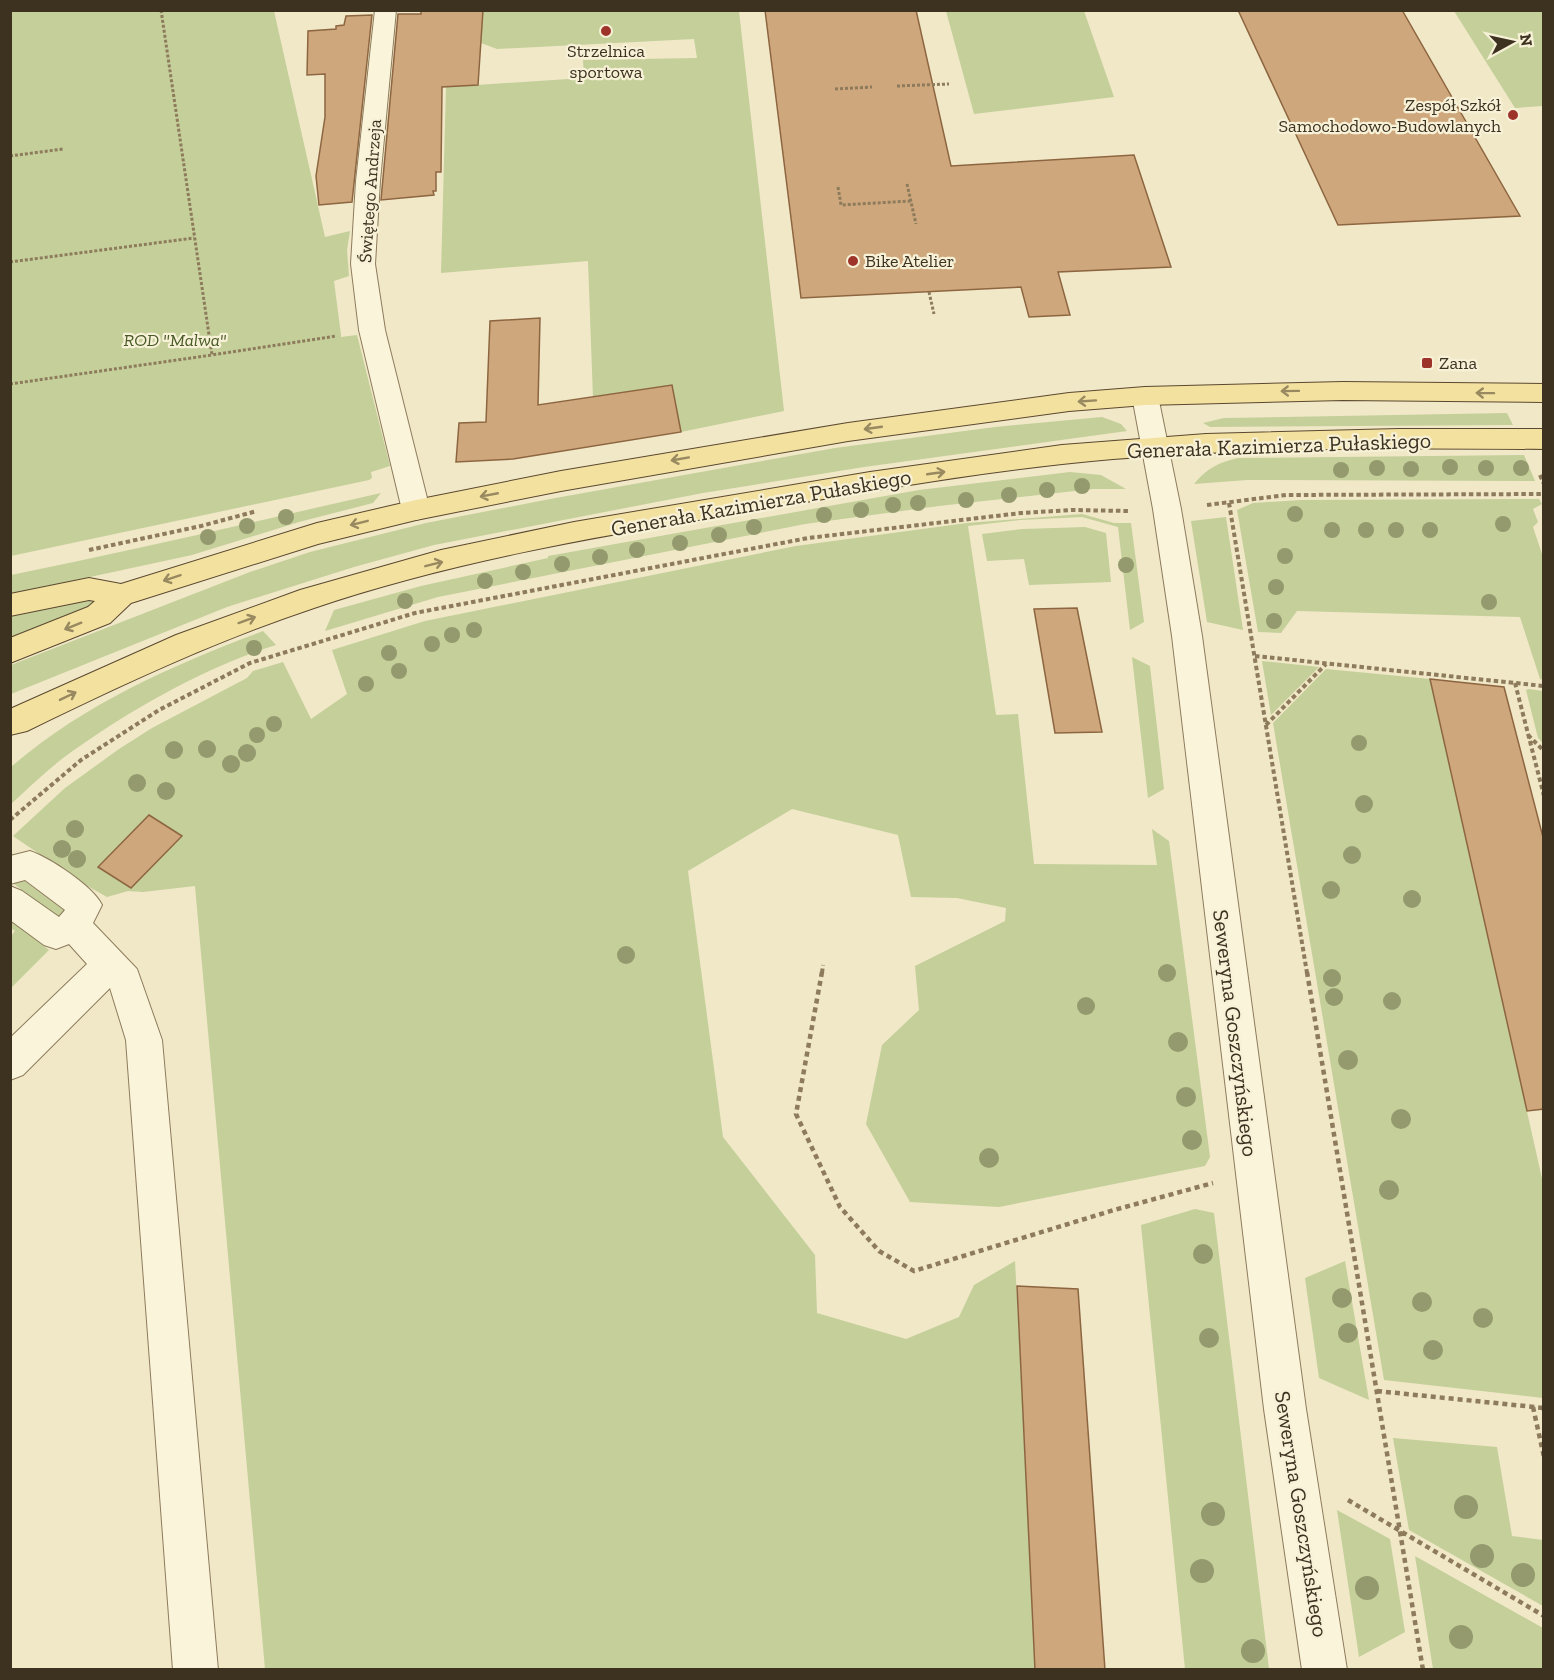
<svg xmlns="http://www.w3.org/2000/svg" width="1554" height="1680" viewBox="0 0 1554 1680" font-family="'Zilla Slab',serif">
	<rect width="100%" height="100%" fill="#f0e8c7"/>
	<path fill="#c4cf9a" d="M11,10L274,11L325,237L350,231L347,250L349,276L334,281L341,335V337L357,335L390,466L371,472L372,478L369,480L11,556Z
		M482,11H739L784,411L681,432L672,385L593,398L588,261L441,273L446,87L584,78L583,60L697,58L694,39L497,49L481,43Z
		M946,11H1084L1114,97L974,114Z
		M1454,11H1543V106L1515,108Z
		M1507,413L1513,425L1210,427L1203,423L1224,418Z
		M1102,417L1121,424L1127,431L864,467L703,493L434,545L354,567L227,607L11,694V665L250,572L310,552L426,523L550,499L835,448L995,427Z
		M1524,455L1535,481L1247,480L1194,484C1206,469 1219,462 1238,458Z
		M1070,472L1101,475L1126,489H1093L939,506L805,524L438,597L325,631L334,610L421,586L548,558V556L919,490Z
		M381,493L373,503L299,522L192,555L11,594V575C135,550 257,521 381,493Z
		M1539,499L1542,504L1533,509L1538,522L1533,527L1543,557V680L1540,679L1520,617L1297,611L1281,633L1258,632L1237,510L1253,503L1301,500Z
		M1082,514L1114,523H1131L1144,622L1130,630L1118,527L1082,517L1020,520L968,526L996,715L1018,714L1034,864L1157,865L1152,829L1169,841L1210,1157L1205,1166L999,1207L910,1202L866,1124L882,1045L919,1010L915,966L1005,921L1006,908L957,898L911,897L898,835L792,809L688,871L723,1137L815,1255L817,1313L906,1339L959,1317L974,1285L1015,1261L1036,1669H265L195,886L143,892L128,891L107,897L82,883L13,836L65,788L119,749L152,728L247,678L253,671L283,662L311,719L347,694L332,650L425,621L796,546L967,523Z
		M1226,517L1243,630L1207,622L1191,521Z
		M1085,527L1106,533L1111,582L1029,585L1024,559L987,561L982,534L1023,529Z
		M94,599L97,604L11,641V616Z
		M263,631L276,645C208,666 135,707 77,748C53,764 32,785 11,804V767C83,704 175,664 263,631Z
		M1132,657L1150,666L1164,789L1148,798Z
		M1262,661L1319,667L1271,715Z
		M1326,669L1430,679L1543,1183V1398L1384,1380L1273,723Z
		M1529,689L1543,691V743L1538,738L1526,690Z
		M18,876L72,916L65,925L12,882Z
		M10,919L49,950L11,988V936L15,931L11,928Z
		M1195,1209L1214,1213L1269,1669H1185L1141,1225Z
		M1345,1261L1369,1400L1319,1378L1305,1278Z
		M1393,1438L1497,1447L1512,1536L1543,1540V1606L1409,1530Z
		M1337,1510L1390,1539L1405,1632L1359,1657Z
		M1415,1556L1543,1628V1669H1433Z"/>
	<path fill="#cfa77c" stroke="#8d6641" stroke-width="1.5" d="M421,10H483L478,85L442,87L441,172H436V191H433L434,195L381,200L398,14H421Z
		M765,10H916L951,166L1134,155L1171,267L1058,272L1070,315L1029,317L1021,287L801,298Z
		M1238,10H1402L1520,216L1338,225Z
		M372,15L352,202L319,205L316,176L325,117V74L307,75L308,31L336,29V26L344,25L346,16Z
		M540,318L538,405L672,385L681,432L513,459L456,462L459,423L486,422L490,321Z
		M1077,608L1102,732L1055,733L1034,609Z
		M1430,679L1504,687L1544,841V1109L1527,1111Z
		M149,815L182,836L131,888L98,867Z
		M1017,1286L1078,1289L1105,1670H1035Z"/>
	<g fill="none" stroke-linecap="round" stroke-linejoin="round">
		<defs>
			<path id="minor" d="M375,10H396L380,181L375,264L385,330L430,510L426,517L416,520L406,517L402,510L359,330L351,264L356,181Z
				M1145,387L1154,390L1158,396L1181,509L1202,636L1306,1409L1347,1670H1302L1264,1409L1172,636L1153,509L1132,396L1136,390Z
				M30,851C50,858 93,886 102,905L93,923L137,969L162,1040L218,1670H173L126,1040L110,988L23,1075L10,1080V1038L87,964L69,944L56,949L44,945L10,920V886L22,891L59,917L65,910L25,880L10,884V856Z"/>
			<path id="major" d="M1343,382L1544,384V402L1343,400L1145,405L1069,411L848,441L561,491L416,520L318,544L131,603L110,623L10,663V638L88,607L95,601L89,600L10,616V594L89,578L121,584L317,523L416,500L561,471L848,423L1069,393L1145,387Z
				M1399,429H1544V449C1400,448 1256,447 1113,459C986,470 860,493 734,514C593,537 450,562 314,608C215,641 121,685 27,731L10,735V709L176,635L300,590L441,550L574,522L870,472L1062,445L1206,434Z"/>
		</defs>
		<use href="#minor" stroke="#8d7b5c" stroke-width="2"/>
		<use href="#major" stroke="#5b4830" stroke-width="2"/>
		<path stroke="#8d7b5c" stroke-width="3" stroke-dasharray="3 2" stroke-linecap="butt" d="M161,10L212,355L336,336
			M897,86L949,84
			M835,89L872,87
			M10,156L63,149
			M907,184L916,224
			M838,187L841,205L911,201
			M10,262L194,238
			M929,292L934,314
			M10,384L212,355"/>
		<path stroke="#8d7b5c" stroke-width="4" stroke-dasharray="4.5 3" stroke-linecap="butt" d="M1540,475L1544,484
			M1229,503L1307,973
			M1207,505L1286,495L1544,494
			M89,550L201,526L257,511
			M1255,656L1544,686
			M1515,683L1544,796
			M1266,725L1326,664
			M1528,735L1544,751
			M10,820L81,760L159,710L250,663L415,613L808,538L1021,513L1072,510L1128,511
			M822,973L823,965"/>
		<path stroke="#8d7b5c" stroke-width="4.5" stroke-dasharray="5 4" stroke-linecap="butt" d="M822,972L796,1114L840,1207L879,1251L914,1271L1114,1210L1213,1183
			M1307,972L1423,1670
			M1377,1391L1544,1408
			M1533,1407L1544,1457
			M1348,1500L1544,1616"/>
		<use href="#minor" fill="#faf4db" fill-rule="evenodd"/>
		<use href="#major" fill="#f3e19f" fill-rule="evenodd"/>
	</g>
	<g fill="#949a6e">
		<circle cx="1450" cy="467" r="8"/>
		<circle cx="1377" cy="468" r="8"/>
		<circle cx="1486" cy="468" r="8"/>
		<circle cx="1521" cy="468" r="8"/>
		<circle cx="1411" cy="469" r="8"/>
		<circle cx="1341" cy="470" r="8"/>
		<circle cx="1082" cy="486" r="8"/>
		<circle cx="1047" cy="490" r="8"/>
		<circle cx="1009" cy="495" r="8"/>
		<circle cx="966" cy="500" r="8"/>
		<circle cx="918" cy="503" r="8"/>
		<circle cx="893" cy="505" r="8"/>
		<circle cx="861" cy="510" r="8"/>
		<circle cx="1295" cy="514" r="8"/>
		<circle cx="824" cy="515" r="8"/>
		<circle cx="286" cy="517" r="8"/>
		<circle cx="1503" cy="524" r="8"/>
		<circle cx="247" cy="526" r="8"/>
		<circle cx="754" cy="527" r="8"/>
		<circle cx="1332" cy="530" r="8"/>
		<circle cx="1366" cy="530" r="8"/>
		<circle cx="1396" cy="530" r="8"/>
		<circle cx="1430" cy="530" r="8"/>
		<circle cx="719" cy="535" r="8"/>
		<circle cx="208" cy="537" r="8"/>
		<circle cx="680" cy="543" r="8"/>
		<circle cx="637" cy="550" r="8"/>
		<circle cx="1285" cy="556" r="8"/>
		<circle cx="600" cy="557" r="8"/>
		<circle cx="562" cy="564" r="8"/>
		<circle cx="1126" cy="565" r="8"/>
		<circle cx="523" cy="572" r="8"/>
		<circle cx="485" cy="581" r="8"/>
		<circle cx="1276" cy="587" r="8"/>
		<circle cx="405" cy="601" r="8"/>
		<circle cx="1489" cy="602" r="8"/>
		<circle cx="1274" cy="621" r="8"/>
		<circle cx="474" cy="630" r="8"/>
		<circle cx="452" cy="635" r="8"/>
		<circle cx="432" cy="644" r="8"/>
		<circle cx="254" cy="648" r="8"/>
		<circle cx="389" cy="653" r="8"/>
		<circle cx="399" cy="671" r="8"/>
		<circle cx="366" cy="684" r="8"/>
		<circle cx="274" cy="724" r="8"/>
		<circle cx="257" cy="735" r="8"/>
		<circle cx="1359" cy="743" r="8"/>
		<circle cx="207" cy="749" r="9"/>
		<circle cx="174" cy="750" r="9"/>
		<circle cx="247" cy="753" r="9"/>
		<circle cx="231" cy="764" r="9"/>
		<circle cx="137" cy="783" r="9"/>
		<circle cx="166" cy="791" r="9"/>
		<circle cx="1364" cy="804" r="9"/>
		<circle cx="75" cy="829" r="9"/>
		<circle cx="62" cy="849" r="9"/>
		<circle cx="1352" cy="855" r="9"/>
		<circle cx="77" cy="859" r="9"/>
		<circle cx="1331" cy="890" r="9"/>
		<circle cx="1412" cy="899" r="9"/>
		<circle cx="626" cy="955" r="9"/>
		<circle cx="1167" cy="973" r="9"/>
		<circle cx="1332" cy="978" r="9"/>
		<circle cx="1334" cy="997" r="9"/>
		<circle cx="1392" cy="1001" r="9"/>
		<circle cx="1086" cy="1006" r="9"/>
		<circle cx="1178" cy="1042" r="10"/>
		<circle cx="1348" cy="1060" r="10"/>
		<circle cx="1186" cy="1097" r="10"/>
		<circle cx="1401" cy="1119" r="10"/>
		<circle cx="1192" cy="1140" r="10"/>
		<circle cx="989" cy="1158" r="10"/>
		<circle cx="1389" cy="1190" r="10"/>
		<circle cx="1203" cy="1254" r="10"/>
		<circle cx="1342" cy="1298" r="10"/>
		<circle cx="1422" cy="1302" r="10"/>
		<circle cx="1483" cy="1318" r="10"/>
		<circle cx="1348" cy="1333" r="10"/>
		<circle cx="1209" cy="1338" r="10"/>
		<circle cx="1433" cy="1350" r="10"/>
		<circle cx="1466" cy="1507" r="12"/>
		<circle cx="1213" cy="1514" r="12"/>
		<circle cx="1482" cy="1556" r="12"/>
		<circle cx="1202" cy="1571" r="12"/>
		<circle cx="1523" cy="1575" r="12"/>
		<circle cx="1367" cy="1588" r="12"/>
		<circle cx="1461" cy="1637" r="12"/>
		<circle cx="1253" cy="1651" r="12"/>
	</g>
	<defs><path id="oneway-shaft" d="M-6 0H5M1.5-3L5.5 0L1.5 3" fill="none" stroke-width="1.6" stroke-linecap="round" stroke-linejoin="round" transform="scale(1.5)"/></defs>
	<g stroke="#988960">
		<use href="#oneway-shaft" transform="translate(1290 391) rotate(179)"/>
		<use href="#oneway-shaft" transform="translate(1485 393) rotate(-179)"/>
		<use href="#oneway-shaft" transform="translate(1087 401) rotate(176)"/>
		<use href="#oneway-shaft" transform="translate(873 428) rotate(172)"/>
		<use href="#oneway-shaft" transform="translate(680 459) rotate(170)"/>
		<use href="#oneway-shaft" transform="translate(936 473) rotate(-8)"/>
		<use href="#oneway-shaft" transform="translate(489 495) rotate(169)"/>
		<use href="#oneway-shaft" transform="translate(359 523) rotate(166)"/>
		<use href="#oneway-shaft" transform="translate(434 564) rotate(-14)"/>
		<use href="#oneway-shaft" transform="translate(172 578) rotate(162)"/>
		<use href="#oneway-shaft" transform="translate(247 620) rotate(-20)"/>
		<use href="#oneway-shaft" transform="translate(73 626) rotate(158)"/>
		<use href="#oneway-shaft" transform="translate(68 696) rotate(-26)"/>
	</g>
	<g fill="#9e3429" stroke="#f7f1d7" stroke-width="2">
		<circle cx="606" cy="31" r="6"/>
		<circle cx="1513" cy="115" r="6"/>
		<circle cx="853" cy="261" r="6"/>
		<rect x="1421" y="357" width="12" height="12" rx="3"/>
	</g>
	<g text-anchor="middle" stroke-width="4.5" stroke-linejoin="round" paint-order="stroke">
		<g font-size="18" fill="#3d3120" stroke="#f7f1d7" text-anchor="start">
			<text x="606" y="57" text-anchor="middle">Strzelnica<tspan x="606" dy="21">sportowa</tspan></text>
			<text x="1501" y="111" text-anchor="end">Zespół Szkół<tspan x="1501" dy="21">Samochodowo-Budowlanych</tspan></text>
			<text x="865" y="267">Bike Atelier</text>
			<text x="1439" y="369">Zana</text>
		</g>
		<g font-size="18" fill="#3d3120" stroke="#f7f1d7">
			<text transform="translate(370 191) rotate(-86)" y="6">Świętego Andrzeja</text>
		</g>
		<g font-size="18" font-style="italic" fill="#485a26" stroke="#f7f1d7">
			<text x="175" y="346">ROD "Malwa"</text>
		</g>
		<g font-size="22" fill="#3d3120" stroke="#f7f1d7">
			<text transform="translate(1279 445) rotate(-2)" y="8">Generała Kazimierza Pułaskiego</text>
			<text transform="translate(761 502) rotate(-10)" y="8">Generała Kazimierza Pułaskiego</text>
			<text transform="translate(1236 1033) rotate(83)" y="8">Seweryna Goszczyńskiego</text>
			<text transform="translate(1302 1514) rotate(81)" y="8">Seweryna Goszczyńskiego</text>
		</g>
	</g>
	<rect width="1554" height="1680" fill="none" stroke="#3d3120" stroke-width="24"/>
	<g transform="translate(1512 42) rotate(82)" stroke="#f7f1d7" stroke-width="4.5" paint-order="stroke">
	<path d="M0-4.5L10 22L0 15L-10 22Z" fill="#3d3120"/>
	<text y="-9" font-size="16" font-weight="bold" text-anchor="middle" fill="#3d3120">N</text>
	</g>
</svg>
